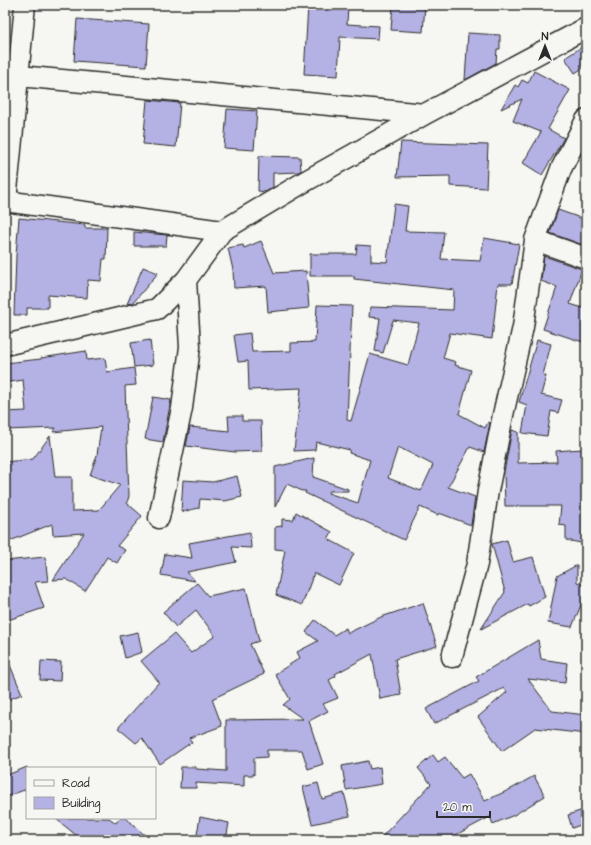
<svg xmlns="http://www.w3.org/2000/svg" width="591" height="845" viewBox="0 0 591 845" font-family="'Architects Daughter',sans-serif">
	<rect width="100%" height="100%" fill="#f6f6f2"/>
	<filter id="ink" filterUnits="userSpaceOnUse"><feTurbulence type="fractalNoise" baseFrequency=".025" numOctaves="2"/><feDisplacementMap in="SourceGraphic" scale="8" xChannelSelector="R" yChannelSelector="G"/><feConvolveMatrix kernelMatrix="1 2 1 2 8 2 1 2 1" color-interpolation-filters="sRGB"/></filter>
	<g filter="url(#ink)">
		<path fill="#b4b2e4" stroke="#2b2b2b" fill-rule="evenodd" d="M308,5H348L347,24L379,26L378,39L340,37L338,76L304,74Z
			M393,5H425L423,32L391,30Z
			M77,19L149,24L146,66L74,61Z
			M468,33L500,35V49H497L496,63L465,80Z
			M586,44V66L575,73L565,58Z
			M534,71L570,90L548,129L564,138L542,175L523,163L541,132L513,121L522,99L501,109L515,85L518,87L522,80L528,83Z
			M147,100L180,103L176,147L143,144Z
			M227,109L257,111L254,150L224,148Z
			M401,142L488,145L486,188L450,186V176L397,177Z
			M259,156L300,157L301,171L298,172L273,173V187L266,192L258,191Z
			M394,204L408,206L405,231L444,232L441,259L480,261L484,238L519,244L512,284H498L492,339L450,333L443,358L456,362L455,365L471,370L459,414L485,428L488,422L490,423L484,452L470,447L448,487L475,497L471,525L439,513L438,515L420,507L404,540L305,493L306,491H302L287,484L275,507V467L314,458L313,477L348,489V491H329L328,493L358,503L370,460L349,453L350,450L316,442L315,450L294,451L301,388L249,390L248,361L238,362L234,335L250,333L252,352L291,351V343L315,342L317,305L352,306L347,420L351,421L370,354L408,365L419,323L393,320L383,353L375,351L380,318L369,317L370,307L453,310L454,290L354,279V276H310V254H356L357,245L371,246V261L387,262ZM398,447L433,465L421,491L388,478Z
			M558,210L586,220V246L550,233Z
			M19,218L85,225V228H107L106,259H103L101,281L88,280L87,298L48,295V308H27V315H14L16,255Z
			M134,232L167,235L166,246H134Z
			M261,241L274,273L306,271L309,308L268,312L266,286L234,288L233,270L228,248L243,245L244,248Z
			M544,256L582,269L570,304L586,309V343L543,329L557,287L541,281Z
			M143,267L158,273L133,303L127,304Z
			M150,340L153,365L134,367L131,343Z
			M537,340L551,344L543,375L546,376L541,395L562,400L558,413L551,411L547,436L522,433L527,405L519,402Z
			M86,351L87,360L105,358L107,372L134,368L136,385L125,386L129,496L127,503L142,516L117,546L125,550L117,563L107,557L85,591L66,579L53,580L84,533L53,535L52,524L5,543V462L33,459L50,436L55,477H72V511L99,510L120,485L90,475L97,455L101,427L53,432L56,428L7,430L6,412L26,411L23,380L5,383V363L41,359V358Z
			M153,397L171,400L163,442L145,439Z
			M228,416H242V421H261L262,451L235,452L186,446L190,427L229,431Z
			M512,430L518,432V463L557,462L556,451L582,449L585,483L584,514H586V544L566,540V526L559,525L561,506H505L504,472Z
			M237,476L242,497L225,501L200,499L199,508L181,512L183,480L213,482Z
			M296,512L332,532L328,539L354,553L339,585L314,573L302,605L276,595L285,550L275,549V527L282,526V519L293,520Z
			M250,532L251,548L232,547L236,562L187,572L195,581L161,575L165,554L192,558L189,543Z
			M507,540L513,562L533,557L545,597L529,606L528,604L481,629L505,592L492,544Z
			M45,557L48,581L35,582L44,608L5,621V561Z
			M577,565V582L586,586V593L572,627L548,623L557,576Z
			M197,583L208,596L246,588L259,641L250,644L264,674L212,699L222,726L189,738L192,742L160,764L142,738L136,743L118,728L159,682L141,661L174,634L191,653L215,636L196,610L176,627L163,612Z
			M423,603L437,646L395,659L401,695L380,699L372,654L335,674L336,676L329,680L338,698L323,704L328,711L309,721L323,764L308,769L302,750H267V757L254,758V775H244V786L196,783V788H180L181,767H196V769L226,771V720L303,719L283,705L290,699L275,674L300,658L297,652L318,641L306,632L315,620L334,635L346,628L348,633L381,617Z
			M138,632L142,652L125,658L120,636Z
			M538,640L541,659L567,663L565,683L528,679L552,711L586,715V734L535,728L502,751L478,717L507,692L504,688L434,724L426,709L479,681L476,677Z
			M5,653L22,694L5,701Z
			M41,661L61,662L60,681L40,680Z
			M433,755L438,762L445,757L462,778L469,774L485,801L513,788L534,776L545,796L514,815L493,824L490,817L446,840H379L431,784L418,768Z
			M368,761L370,769L380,767L382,784L346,790L342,766Z
			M27,767V789L5,797V776Z
			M318,783L322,799L344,793L350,816L312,824L303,787Z
			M586,809V823L572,828L568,815Z
			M200,817L229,823L226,840H196Z
			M55,818H109L116,823L120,818H126L150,840H82Z"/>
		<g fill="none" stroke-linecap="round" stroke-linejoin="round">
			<defs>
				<path id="street" d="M19,76L425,114
					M5,201L222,231
					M6,201L25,5
					M535,240L586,258
					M5,345L157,309L186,280L222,231L304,182L425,114L586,28
					M159,518L182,408L190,347L186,280
					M452,657L477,564L488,491L503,415L523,327L535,240L561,169L586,120"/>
			</defs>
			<use href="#street" stroke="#2b2b2b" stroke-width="23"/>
			<use href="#street" stroke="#f6f6f2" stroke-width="20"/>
		</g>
	</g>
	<rect width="591" height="845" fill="none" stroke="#f6f6f2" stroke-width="20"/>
	<rect x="10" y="10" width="571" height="825" fill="none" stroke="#2b2b2b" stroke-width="1.5" filter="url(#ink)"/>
	<rect x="26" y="767" width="130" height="52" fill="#f6f6f2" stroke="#a5a5a2"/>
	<rect x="34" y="780" width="20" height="6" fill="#f6f6f2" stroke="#a5a5a2"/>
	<text x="62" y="787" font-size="12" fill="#2b2b2b">Road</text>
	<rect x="34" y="797" width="20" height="12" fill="#b4b2e4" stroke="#a5a5a2"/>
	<text x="62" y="807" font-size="12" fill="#2b2b2b">Building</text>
	<g transform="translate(545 46)" stroke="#f6f6f2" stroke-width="3" paint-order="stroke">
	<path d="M0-3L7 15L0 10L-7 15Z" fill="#2b2b2b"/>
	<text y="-6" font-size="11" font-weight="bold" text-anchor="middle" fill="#2b2b2b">N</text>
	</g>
	<path d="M437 811v6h53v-6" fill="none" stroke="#2b2b2b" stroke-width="2"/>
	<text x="443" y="811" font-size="12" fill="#2b2b2b" stroke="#f6f6f2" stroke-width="3" paint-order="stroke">20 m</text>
</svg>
